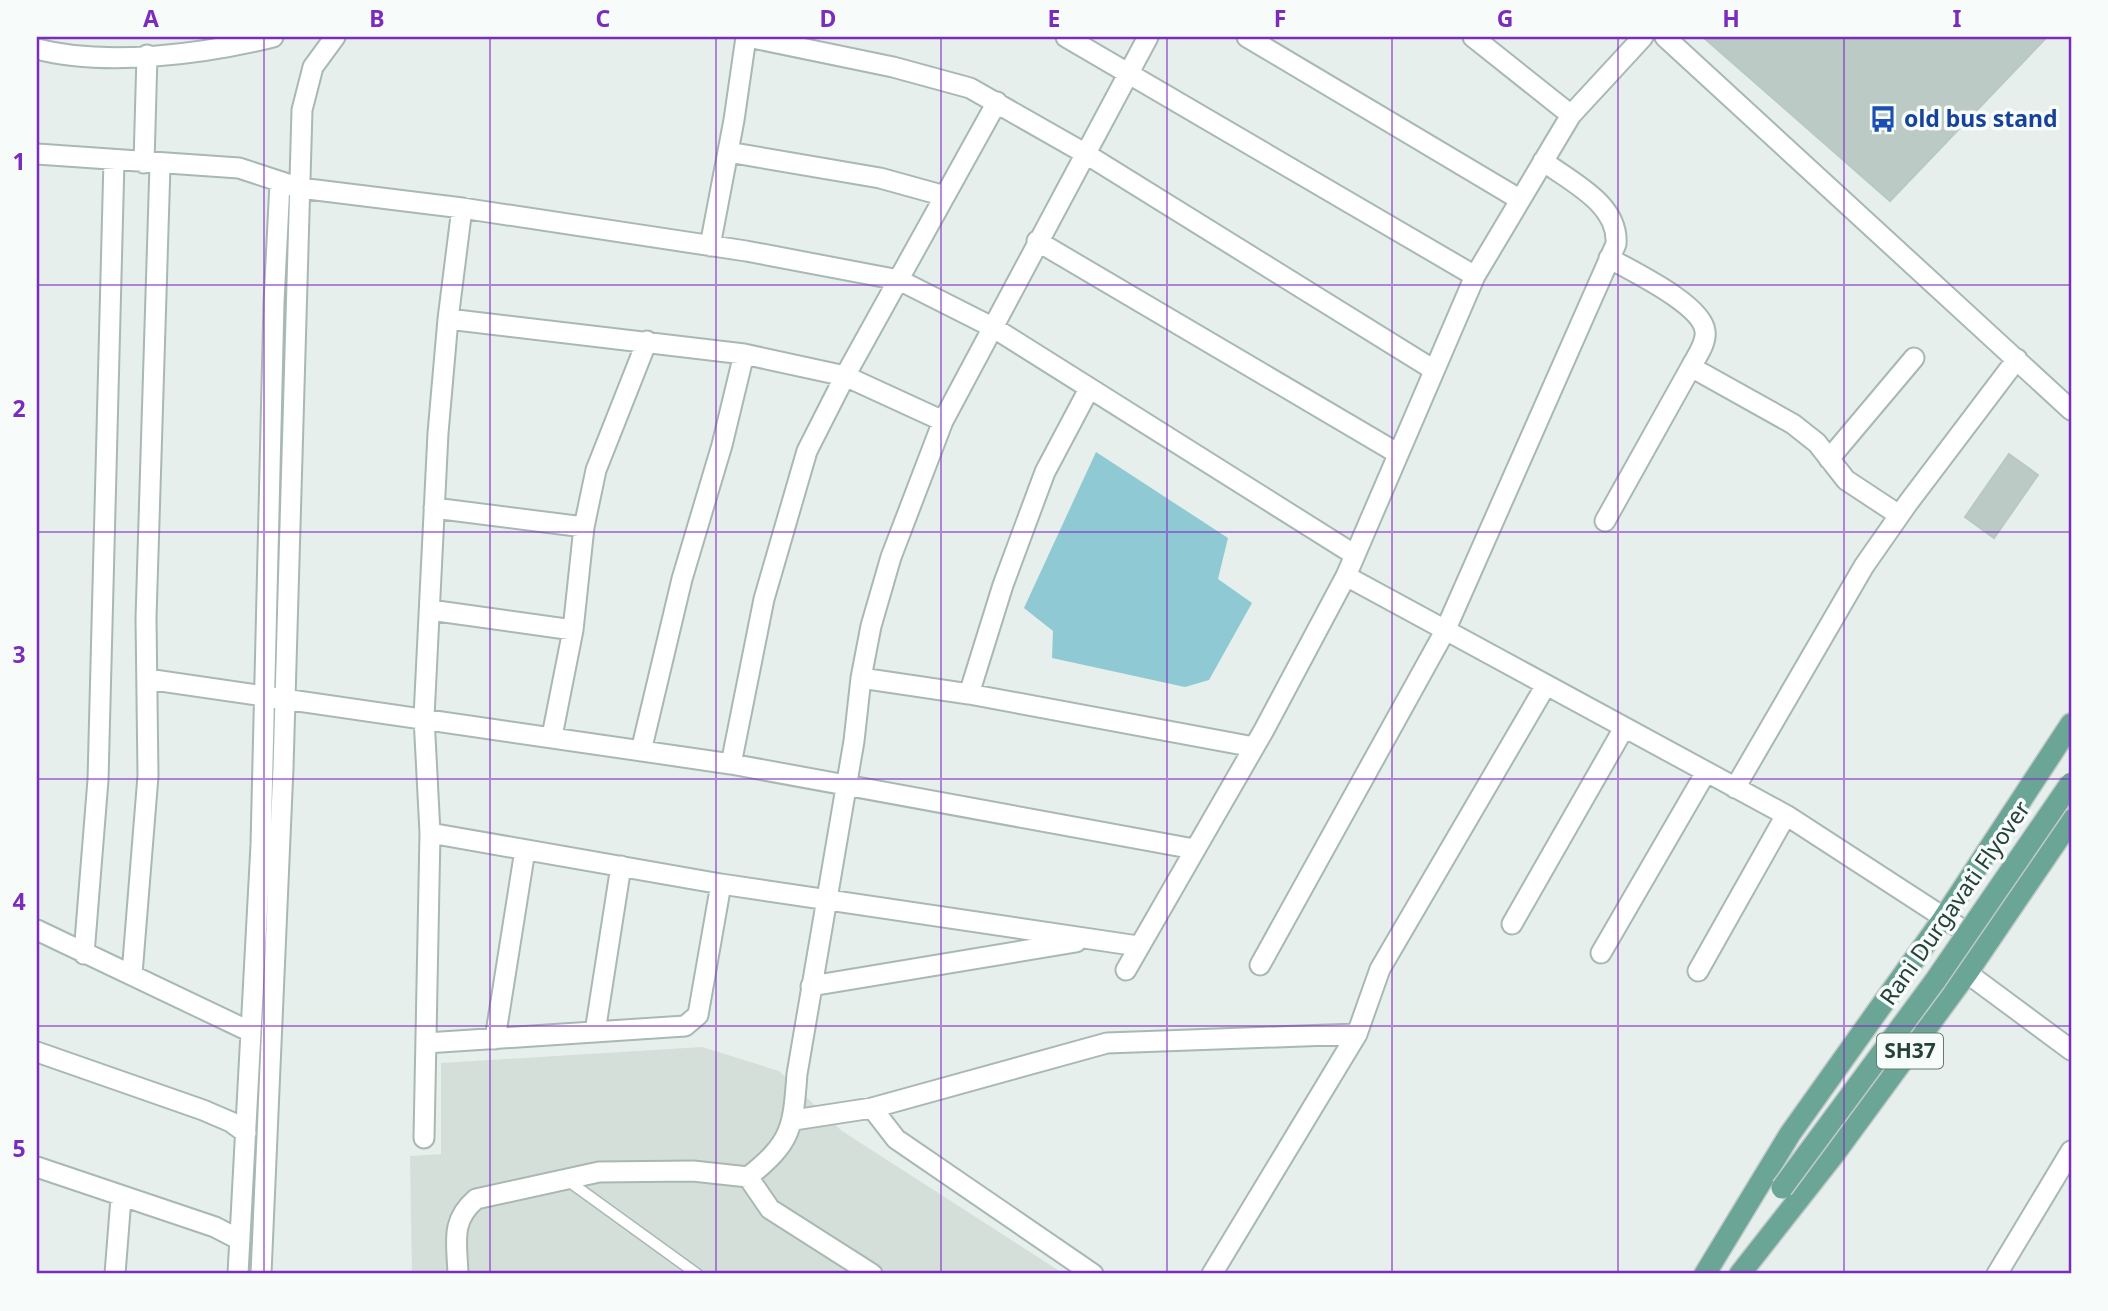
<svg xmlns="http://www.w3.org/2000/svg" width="2108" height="1311" viewBox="0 0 2108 1311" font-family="'Noto Sans',sans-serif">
	<rect width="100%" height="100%" fill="#e6efeb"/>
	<path fill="#d4dfda" d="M702,1047L779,1071L842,1131L1064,1274H412L410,1156L441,1154V1063Z"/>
	<path fill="#8ec9d4" d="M1096,452L1228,538L1218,579L1252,603L1209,680L1185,687L1052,658L1053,631L1024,608Z"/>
	<path fill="#bbcac4" stroke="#b8c9c2" stroke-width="2" d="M1703,37H2047L1890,201Z
		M2009,454L2038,475L1994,538L1965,517Z"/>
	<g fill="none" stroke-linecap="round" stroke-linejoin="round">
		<defs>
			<path id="lane" d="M567,1180L697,1274"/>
			<path id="street" d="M748,37L893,67L970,88L1086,154L1434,370
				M1066,37L1475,276
				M1247,37L1519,199
				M1473,37L1571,115
				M1665,37L2071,410
				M37,49C106,67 204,54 273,37
				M728,152L880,178L945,196
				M37,154L239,168L300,188L462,208L746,251L899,280L994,328L1355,555
				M144,163L147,55
				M1037,241L1397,453
				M710,246L734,120L746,37
				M448,319L744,354L845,376L943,421
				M1691,367L1793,424L1817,443L1846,480L1899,515
				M1829,459L1914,358
				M434,508L584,527
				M1605,521L1691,367C1696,357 1707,343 1705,331C1702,304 1631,271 1609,258
				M1346,576L1786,815L1980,941
				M430,610L573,630
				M861,678L969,694L1254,747
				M147,679L731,764L1194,849
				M969,694L1003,585L1045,472L1089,389
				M552,736L573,630L584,527L596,470L647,341
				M641,751L682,579L722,445L744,354
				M731,764L764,599L807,451L845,376L997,102
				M1735,788L1864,566L1908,503L2017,359
				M430,833L721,884L1138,946
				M1512,924L1624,728
				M37,930L251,1032
				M1601,953L1706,772
				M84,954L98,780L114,160
				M1260,965L1445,631L1616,244C1619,204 1571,182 1543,161
				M1126,970L1264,730L1346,576L1475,276L1571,115L1643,37
				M1698,971L1786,815
				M1967,973L2071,1050
				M132,974L148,776L146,618L160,165
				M811,986L1076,942
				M595,1032L621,866
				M495,1039L525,850
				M426,1043L685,1026L698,1015L721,884
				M37,1052L203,1110L231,1122L246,1133
				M872,1108L896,1139L1093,1274
				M794,1120L872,1108L1107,1043L1357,1034
				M424,1138L430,833L424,717L438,433L448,319L462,208
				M37,1167L215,1227L240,1240
				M748,1177L770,1209L872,1274
				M115,1274L121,1198
				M238,1274L261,845L274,302L280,183
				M261,1274L283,768L302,110L313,67L335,37
				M458,1274C457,1243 450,1221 476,1199L599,1172L693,1171L748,1177C792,1142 793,1128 797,1074L854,741L861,678L871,626L891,557L943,421L1148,37
				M1212,1274L1357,1034L1380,969L1546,685
				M1997,1274L2071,1151"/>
			<path id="primary" d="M1705,1274L1790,1134L1943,919L2071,724
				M1740,1274L1835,1153L1967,973L2071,820"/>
		</defs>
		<use href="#lane" stroke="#a8b8b2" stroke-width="13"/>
		<use href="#street" stroke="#a8b8b2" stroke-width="23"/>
		<use href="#primary" stroke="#c2cac8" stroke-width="24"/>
		<use href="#lane" stroke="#fff" stroke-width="10"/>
		<use href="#street" stroke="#fff" stroke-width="19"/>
		<use href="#primary" stroke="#6aa596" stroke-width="21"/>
		<defs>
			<path id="primary-bridge" d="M1782,1188L1935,981L2071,783"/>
		</defs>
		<use href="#primary-bridge" stroke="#c2cac8" stroke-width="24" stroke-linecap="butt"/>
		<use href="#primary-bridge" stroke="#6aa596" stroke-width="21"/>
	</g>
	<path fill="none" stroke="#7b2cbf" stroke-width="2" stroke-opacity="0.55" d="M264,37V1274M490,37V1274M716,37V1274M941,37V1274M1167,37V1274M1392,37V1274M1618,37V1274M1844,37V1274M37,285H2071M37,532H2071M37,779H2071M37,1026H2071"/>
	<defs>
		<symbol id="bus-bare" viewBox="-9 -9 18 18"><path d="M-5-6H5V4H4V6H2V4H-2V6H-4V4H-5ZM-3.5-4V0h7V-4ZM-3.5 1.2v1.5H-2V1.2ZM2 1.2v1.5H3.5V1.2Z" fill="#1a4fb4" stroke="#f7fbf9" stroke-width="2.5" paint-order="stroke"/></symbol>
	</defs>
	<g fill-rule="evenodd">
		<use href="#bus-bare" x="1864" y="100" width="38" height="38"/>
	</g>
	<g text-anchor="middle" stroke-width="7" stroke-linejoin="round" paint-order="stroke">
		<rect fill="#f7fbf9" stroke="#637a73" stroke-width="2" x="1877" y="1033.5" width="66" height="35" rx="5"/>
		<g font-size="21" font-weight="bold" fill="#24423a">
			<text x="1910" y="1058">SH37</text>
		</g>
		<g font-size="23" font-weight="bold" fill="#164399" stroke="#f7fbf9" text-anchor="start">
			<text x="1904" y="127">old bus stand</text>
		</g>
		<g font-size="23" fill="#24423a" stroke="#f7fbf9">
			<text transform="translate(1955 903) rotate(-55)" y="8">Rani Durgavati Flyover</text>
		</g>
	</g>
	<rect width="2108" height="1311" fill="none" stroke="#f7fbf9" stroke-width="77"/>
	<rect x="38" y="38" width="2032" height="1234" fill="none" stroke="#7b2cbf" stroke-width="2.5"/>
	<g font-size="23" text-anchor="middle" font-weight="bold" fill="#7b2cbf">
		<text x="151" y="27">A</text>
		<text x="377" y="27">B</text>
		<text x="603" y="27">C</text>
		<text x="828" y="27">D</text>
		<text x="1054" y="27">E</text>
		<text x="1280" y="27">F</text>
		<text x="1505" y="27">G</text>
		<text x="1731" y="27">H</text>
		<text x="1957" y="27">I</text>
		<text x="19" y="170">1</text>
		<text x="19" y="417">2</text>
		<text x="19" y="663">3</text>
		<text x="19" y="910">4</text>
		<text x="19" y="1157">5</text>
	</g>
</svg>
